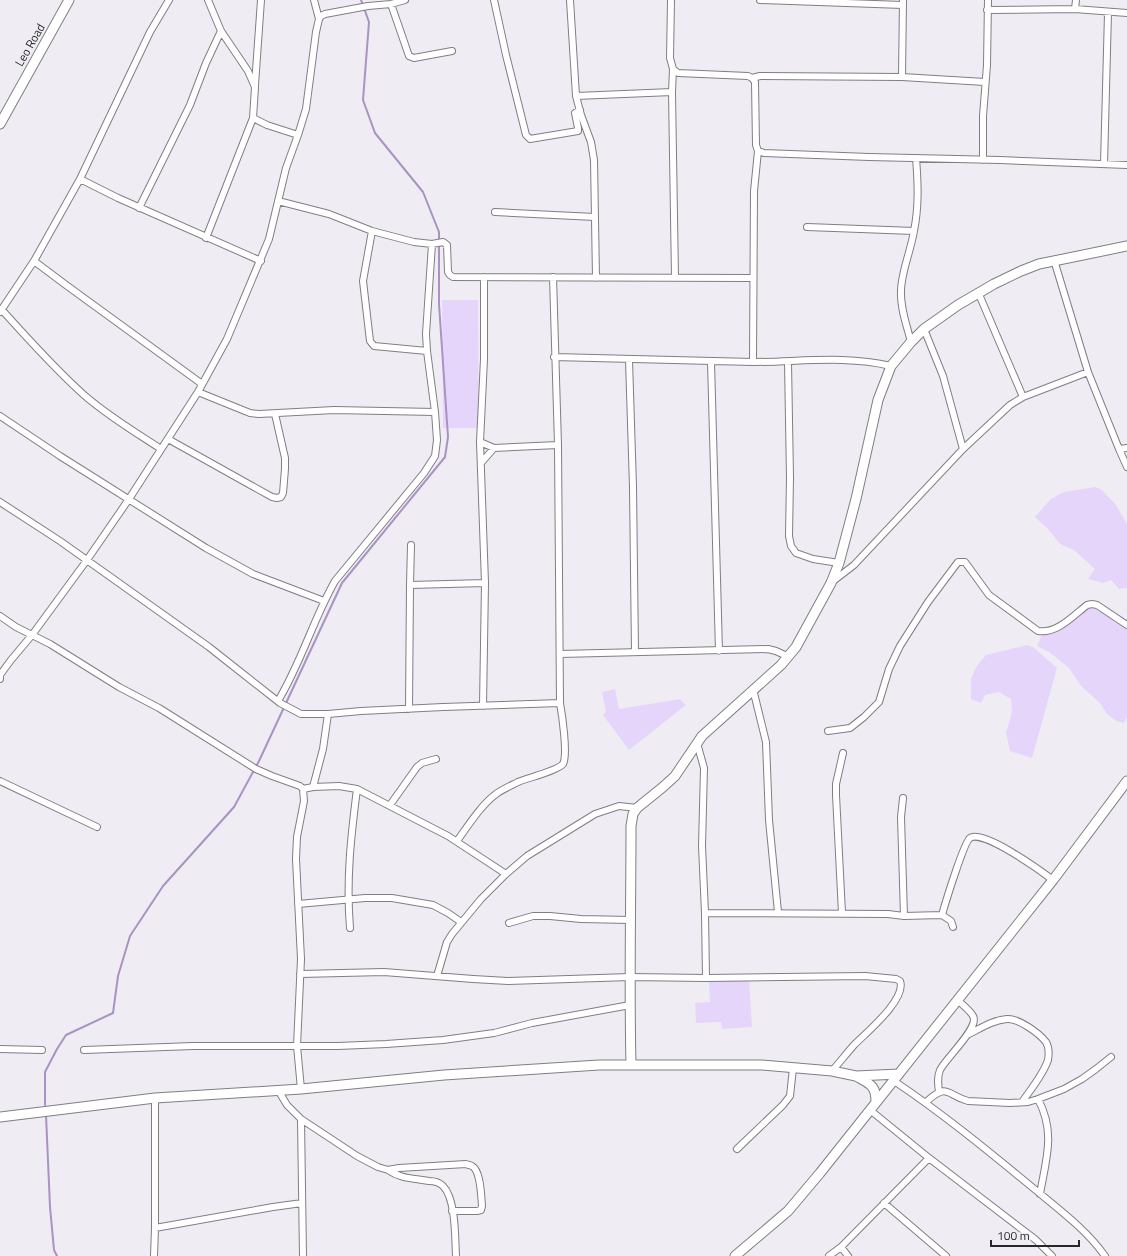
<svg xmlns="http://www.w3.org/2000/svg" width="1127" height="1256" viewBox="0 0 1127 1256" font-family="'Titillium Web',sans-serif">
	<rect width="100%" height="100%" fill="#efedf3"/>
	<path fill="#e5d5fb" d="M442,300H478L479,428H443Z
		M1095,487L1102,490L1116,505L1127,524V588L1119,589L1111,580L1103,583L1088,579L1095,569L1074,550L1060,544L1049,530L1035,517L1051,499L1064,492Z
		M1093,607L1099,612L1108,607L1116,614L1114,623L1127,619V717L1124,723L1116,721L1106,713L1100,703L1081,686L1069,668L1049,652L1037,646L1044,630L1063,625L1083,610Z
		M1027,645L1033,647L1057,668L1032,758L1010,751L1006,733L1012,712L1011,699L999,692L985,695L981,703L971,699V679L976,667L986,655Z
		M615,689L619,709L680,699L686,705L629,750L603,715L606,712L602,692Z
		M749,979L752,1027L722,1029L721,1022L696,1023L695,1003L710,1002L709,981Z"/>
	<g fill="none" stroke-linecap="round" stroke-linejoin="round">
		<path stroke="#a893c3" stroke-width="2" d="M45,1105V1072L57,1049L66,1035L113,1013L118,976L130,936L163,886L234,807L259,761L342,583L445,457L448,437L439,304V232L423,192L375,133L363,100L369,22L361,0
			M46,1115L50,1207L54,1250L57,1256"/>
		<defs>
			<path id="street" d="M208,0L221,31L248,71L255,87L253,118L267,125L298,135
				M314,0L319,19
				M494,0L506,55L526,135L530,139L578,131V128L575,113L580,110
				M570,0L576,96L581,115L591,142L594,160L596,278
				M671,0L670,58L673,69L678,73L748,76L752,78L760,76L902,77L985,82
				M760,0L903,5
				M391,4L409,56L414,58L452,51
				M1075,9L1127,13
				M987,10L1075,9L1076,0
				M673,69L672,92L675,278
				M902,77L903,0
				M752,78L755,82L756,145L758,151L764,153L869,157L1000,160L1127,165
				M255,85L261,0
				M576,96L672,92
				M758,151L754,191L753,362C799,362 846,355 891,366
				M983,160V116L987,65L988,0
				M1104,164L1108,13
				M80,179L118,198L261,261
				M278,201L329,214L372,231L414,242L432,244L443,242L447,245L448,272L450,275L453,277L752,278
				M139,208L190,105L206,63L221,31
				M495,212L595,217
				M807,227L914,231
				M372,231L363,281L370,341L374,346L427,351L426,334L432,244
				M206,238L253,118
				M1054,260L1088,372
				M34,261L66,285L202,384
				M978,292L1023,397
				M2,310C28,339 55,369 84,395C108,416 135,432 161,449
				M0,312L34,261L80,179L150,32L169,0
				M924,329L943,376L963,449
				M911,342C907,326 900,308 901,291C901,273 911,250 914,231C919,206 918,183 916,158
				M554,357L753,362
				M629,360L633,487L635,652
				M711,362L719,651
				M788,362L790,478L789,536L791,546L796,553L813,559L839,563
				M198,392L250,413L259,414L334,410L435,412
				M0,416L60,456L206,548L253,574L324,601
				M168,439L272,497L277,498L281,497L283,493L285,469V458L275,414
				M480,442L494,448L558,445
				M1119,449L1127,448
				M481,463L494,448
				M0,502L60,541L209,647L280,703L301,714H328L361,711L443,707L560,703
				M832,582L854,565L963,449L1010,405L1023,397L1088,372L1119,449L1127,467
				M410,585L411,545
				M0,616L16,627L50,644L119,687L159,708L256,769L272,776L300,786L303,789L304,801L297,837L296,859L301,959L297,1046L301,1089
				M560,654L768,649L776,651L789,657
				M0,679V675L11,660L32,635L87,560L129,499L198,392L227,339L269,239L286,168L298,135L306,109L316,32L319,19L321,16L325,14L368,6L391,4L405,0
				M753,689L766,742L769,820L778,912
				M278,701C301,663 313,620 335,581L424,473L435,456L437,440L435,412L427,351
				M483,706L485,583L480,442L484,359V277
				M409,709L410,585L485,583
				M828,731L850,728L864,717L879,702L889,669L900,646L928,602L958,562H965L989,595L1038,631C1057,634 1073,616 1087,605L1092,604L1097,605L1127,625
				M697,743L704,768L702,846L705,913L706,978
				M0,781L97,827
				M313,787L323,749L328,714
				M303,789L313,787L339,786L357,789L448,836L506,874
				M903,798L901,817L904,916
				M390,805L417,767L422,763L436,759
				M457,841C468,826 481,805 496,794C503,789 510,786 518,782C527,778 557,771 563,764C568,755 562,714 560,703L558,445L553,277
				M298,904L365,898H392L433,905L448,913L461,922
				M705,913L888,914L904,916L942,915L951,921L953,927
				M842,913L836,795V784L843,753
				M942,915C945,904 964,842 970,838C983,829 1041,871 1053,880
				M509,923L533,916H550L581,919L631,920
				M350,928C346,880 351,836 357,789
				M300,974L384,972L473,979L508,981L630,977L706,978L865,976L896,979L900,981C907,999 866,1033 854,1045C847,1053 839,1063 832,1071
				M437,976L447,942L452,934L481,899L506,874L527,856L595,814L619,806L637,808
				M969,1034C981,1028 993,1020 1007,1019C1018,1018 1039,1033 1046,1042C1049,1047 1049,1054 1048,1060C1043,1075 1031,1089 1022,1102
				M0,1049L42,1050
				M84,1050L193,1046H338L386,1044L443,1040L494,1033L532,1023L630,1005
				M894,1081C942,1113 987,1150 1032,1187C1057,1208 1086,1229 1105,1256
				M278,1090L287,1105L301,1119L303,1256
				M939,1092C938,1084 937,1077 940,1070C946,1058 980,1027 973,1016C970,1010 962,1005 958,1000
				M1038,1099C1056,1133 1046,1159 1040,1194
				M926,1102C948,1082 946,1095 968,1101L1010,1103L1028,1102L1038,1099L1064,1089L1082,1079L1096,1069L1111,1057
				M301,1119L357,1156L378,1167L388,1170L399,1168L466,1164C468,1165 470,1165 472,1166C481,1171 481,1196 482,1206L481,1210L477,1211H452
				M737,1149L783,1105L790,1096L793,1068
				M929,1158L1036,1240L1052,1256
				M388,1170C401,1179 413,1178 429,1181C434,1181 440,1183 443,1186C456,1199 455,1238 456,1256
				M884,1203L946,1256
				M155,1228L273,1207L302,1203
				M841,1247L848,1256
				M154,1256L155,1228V1098
				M829,1256L841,1247L929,1158L870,1110"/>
			<path id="secondary" d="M0,124L69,0
				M631,1064C629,985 631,906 631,826L633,814L637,808L663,787L675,776L702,736L781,665L796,647L831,583L839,563L856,499L878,400L891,366L911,342L924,329L958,305L994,284L1021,271L1039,264L1127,246
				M856,1076C870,1084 876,1085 876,1102
				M0,1117L155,1098L301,1089L444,1075L599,1065H762L832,1071L856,1076L899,1074
				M735,1256L788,1211L820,1173L1053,880L1127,781"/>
		</defs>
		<use href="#street" stroke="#807e83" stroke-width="8"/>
		<use href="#secondary" stroke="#807e83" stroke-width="11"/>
		<use href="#street" stroke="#fff" stroke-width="6"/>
		<use href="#secondary" stroke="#fff" stroke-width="9"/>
	</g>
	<g text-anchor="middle" stroke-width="3.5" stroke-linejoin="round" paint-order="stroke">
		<g font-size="12" fill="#282729" stroke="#efedf3">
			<text transform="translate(30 45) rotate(-60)" y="4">Leo Road</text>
		</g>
	</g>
	<path d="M991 1240v6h88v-6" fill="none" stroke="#282729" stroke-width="2"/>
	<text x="997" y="1240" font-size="12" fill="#282729" stroke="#efedf3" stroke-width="3" paint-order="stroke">100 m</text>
</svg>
